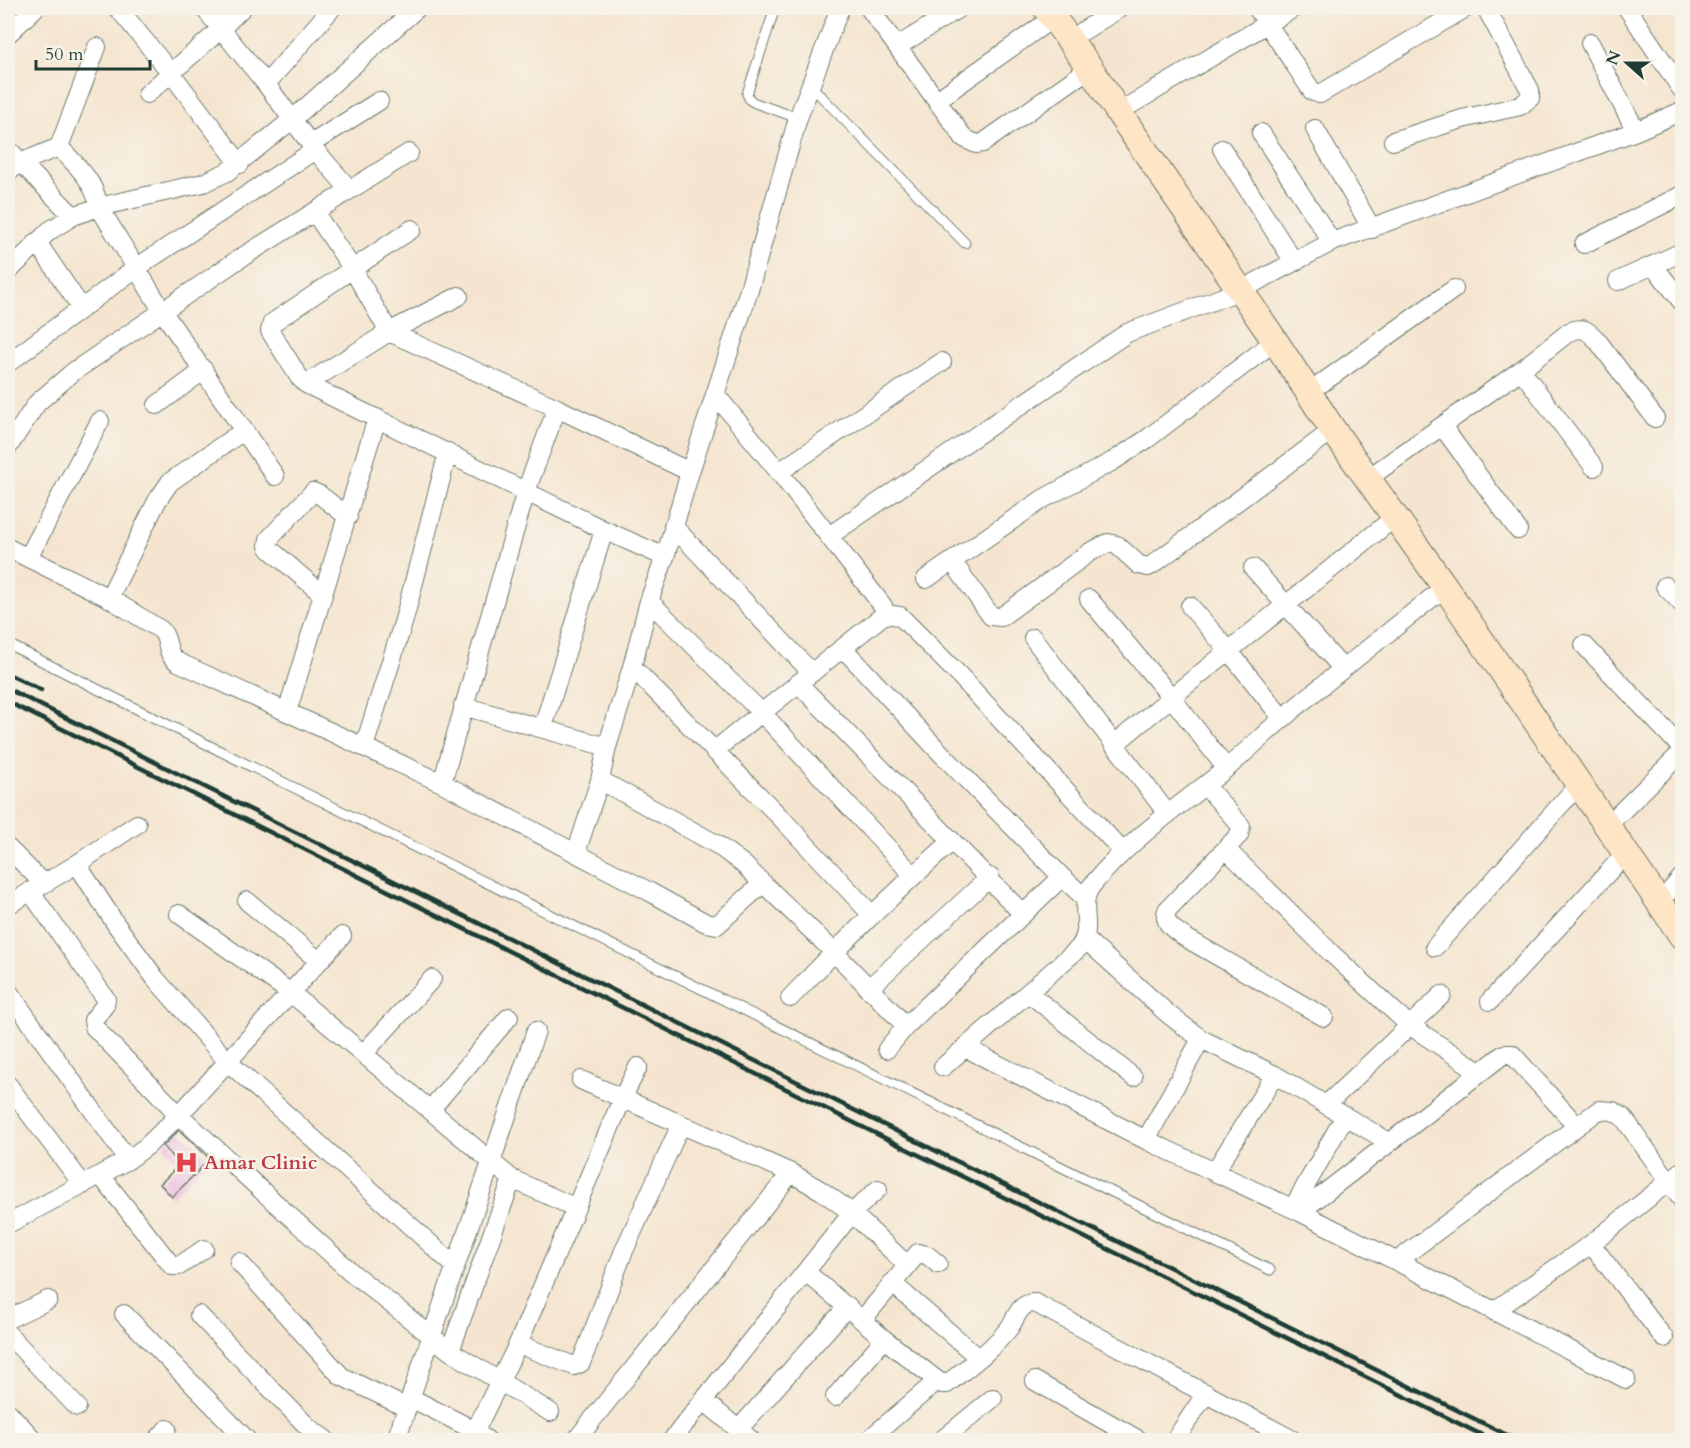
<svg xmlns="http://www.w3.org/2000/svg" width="1690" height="1448" viewBox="0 0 1690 1448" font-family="Cardo,serif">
	<rect width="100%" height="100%" fill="#f7f3e8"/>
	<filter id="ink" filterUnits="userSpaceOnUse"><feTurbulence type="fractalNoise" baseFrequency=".0167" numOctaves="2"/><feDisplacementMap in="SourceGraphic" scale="12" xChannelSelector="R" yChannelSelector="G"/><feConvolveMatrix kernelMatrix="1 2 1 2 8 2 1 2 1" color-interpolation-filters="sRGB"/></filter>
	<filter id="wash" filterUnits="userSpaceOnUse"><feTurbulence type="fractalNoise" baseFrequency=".008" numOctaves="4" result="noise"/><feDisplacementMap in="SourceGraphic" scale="24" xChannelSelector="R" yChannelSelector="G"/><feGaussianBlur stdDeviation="1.35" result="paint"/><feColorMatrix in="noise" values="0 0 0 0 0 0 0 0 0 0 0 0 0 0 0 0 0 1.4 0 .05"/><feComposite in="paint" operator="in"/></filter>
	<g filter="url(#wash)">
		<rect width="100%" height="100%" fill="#f5e5d0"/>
		<g id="blocks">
			<path fill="#e8a3da" d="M179,1130L210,1159L172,1197L160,1184L180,1164L163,1146Z"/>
		</g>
	</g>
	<g filter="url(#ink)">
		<use href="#blocks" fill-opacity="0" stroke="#6a786b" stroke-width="1.5"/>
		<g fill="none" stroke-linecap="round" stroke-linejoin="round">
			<defs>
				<path id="lane" d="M775,8L747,94L750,100L755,103L798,118
					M811,86L965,243
					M8,644L224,753L1270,1270"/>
				<path id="street" d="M118,8L171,73L240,164
					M204,8L266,84L315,150L350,190
					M869,8L964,138L976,144L983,143L1090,68
					M1257,8L1312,91L1320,94L1466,8
					M1627,8L1682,90
					M1083,31L1120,8
					M8,34L35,8
					M1590,43L1636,131
					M898,46L959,8
					M266,84L332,8
					M147,94L221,29L242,8
					M937,100L1053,18
					M1132,104L1294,8
					M1315,129L1372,229
					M1261,133L1332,242
					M1393,141L1462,119L1520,106L1530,98V90L1486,8
					M311,144L379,101
					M59,147C77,166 94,180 99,207L163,312L275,476
					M8,149L73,216
					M1222,149L1294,262
					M8,172L22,162L59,147L97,47
					M315,213L352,268L389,332L557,408L690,472
					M412,229L272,323L270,331L299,377L306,384L604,530L665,557
					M37,242L82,309
					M1584,244L1682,195
					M1653,265L1682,302
					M8,272L49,231L73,216L99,207L203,183L227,172L293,119L417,8
					M1618,281L1682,252
					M8,363L136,268L315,150
					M1521,370L1594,467
					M1322,383L1454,289
					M306,384L389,332L459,296
					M715,394L779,472L883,606L885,614
					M157,405L204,370
					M1442,426L1518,530
					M8,447L37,403L73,372L236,261L409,153
					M779,472L942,362
					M1367,479L1521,370L1569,332C1583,326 1587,330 1597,340L1655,418
					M673,526L812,673
					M829,536L1127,333L1239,291L1332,242L1636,131L1682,111
					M8,548L109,598L161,630C171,641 164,653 178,662L442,783L650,892L706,923L717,925L763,883
					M28,558L100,421
					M952,561L991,616L1001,617L1090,552L1108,543L1117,545L1139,565L1148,567L1152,565L1333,430
					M1253,568L1343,669
					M926,579L1043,499L1113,461L1147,439L1275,341
					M1665,586L1682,604
					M323,595L271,550L268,546L269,539L313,492L320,495L348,517
					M109,598L157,501L170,482L243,431
					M1089,599L1171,697L1226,768
					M649,601L762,713L913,875
					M1190,606L1228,650L1282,718
					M1033,638L1167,813
					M1584,645L1682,748
					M843,648L934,746L1062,877L1085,898
					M632,667L783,820L872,915
					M798,683L1022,913
					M463,706L607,747
					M287,712L377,418
					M543,727L604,530
					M1114,745C1206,667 1301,594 1395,517
					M364,747L404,620L448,452
					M714,751L885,614L900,616L959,675L1123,852
					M600,780L716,844L743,864L834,952L906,1026
					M442,783L526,491L557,408
					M1205,785L1241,826L1239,835L1167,910C1162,924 1176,931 1186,938L1324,1017
					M1618,815L1682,752
					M8,848L43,883
					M1226,849L1331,953L1409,1025L1480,1072
					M576,853L600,780L607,747L632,667L649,601L665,557L690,472L749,290L798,118L840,8
					M77,864L115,923L155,978L228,1062L455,1266
					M30,891L106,999L105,1005L93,1020L94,1027L179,1115L351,1272L450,1351L550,1412
					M1670,891L1682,877
					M247,901L319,961
					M8,905L77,864L137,824
					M179,914L291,993L512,1179L576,1208
					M1085,939L1168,1014L1201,1039L1275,1075L1389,1142
					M1435,947L1579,784
					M868,989L990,877
					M8,991L128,1160
					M1029,993L1133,1077
					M790,998C842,943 896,891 952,841
					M1490,1001L1626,853
					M966,1048L1146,1140L1300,1212L1494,1311L1591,1244L1682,1171
					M887,1049L906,1026L1062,877
					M363,1054L432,979
					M943,1067L1079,948C1096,926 1075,905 1093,884C1131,838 1181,805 1227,768C1246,752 1263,735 1282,719C1335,674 1391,631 1445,587
					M581,1080L791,1173L822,1191L852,1213L907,1265
					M8,1085L83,1185
					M1326,1105L1442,995
					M430,1110L509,1017
					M1146,1140L1201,1039
					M1215,1171L1275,1075
					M101,1176L172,1266H179L204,1249
					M1293,1208L1345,1116
					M1300,1212L1504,1054H1512L1576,1125
					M8,1224L128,1160L147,1146L179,1115L342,936
					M1591,1244L1664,1338
					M1397,1261L1599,1110L1613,1111L1623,1117L1682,1200
					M239,1262L341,1376L407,1408
					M806,1272L884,1339L942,1384H947C968,1367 993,1349 1010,1327C1017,1316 1020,1302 1035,1303L1293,1440
					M892,1283L979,1358
					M1494,1311L1626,1379
					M124,1314L247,1440
					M199,1315L308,1427L326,1440
					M8,1319L48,1300
					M863,1319L918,1253L927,1255L938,1264
					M8,1334L77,1407
					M518,1344L574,1366L581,1363L623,1253L681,1124
					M450,1351L512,1179
					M1035,1381L1139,1440
					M835,1397L884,1339
					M411,1398L462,1424L487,1440
					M703,1400L751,1440
					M8,1412L34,1440
					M738,1430L848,1306
					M475,1431L518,1344L623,1097L638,1067
					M157,1440L167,1429
					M396,1440L536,1031
					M576,1440L791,1173
					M672,1440L852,1213L878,1189
					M868,1440L937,1381
					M942,1440L993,1398
					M1175,1440L1206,1393"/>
				<path id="secondary" d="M1046,8L1090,68L1119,113L1275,341L1333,430L1445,587L1682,936"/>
			</defs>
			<use href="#lane" stroke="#6a786b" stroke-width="11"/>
			<use href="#street" stroke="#6a786b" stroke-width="20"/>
			<use href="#secondary" stroke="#6a786b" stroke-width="28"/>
			<use href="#lane" stroke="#fff" stroke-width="9"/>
			<use href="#street" stroke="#fff" stroke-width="18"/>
			<use href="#secondary" stroke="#fde5c5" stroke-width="26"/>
			<path stroke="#1f3d34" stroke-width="4.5" d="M8,674L41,690
				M8,689L1517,1440
				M8,702L1492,1440"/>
		</g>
	</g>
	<defs>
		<symbol id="hospital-bare" viewBox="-9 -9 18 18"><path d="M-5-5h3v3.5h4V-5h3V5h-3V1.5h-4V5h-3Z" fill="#e0444e" stroke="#f7f3e8" stroke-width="2.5" paint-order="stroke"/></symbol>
	</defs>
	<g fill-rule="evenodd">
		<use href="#hospital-bare" x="170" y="1146" width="33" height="33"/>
	</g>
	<g text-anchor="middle" stroke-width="5" stroke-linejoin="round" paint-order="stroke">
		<g font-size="20" font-weight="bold" fill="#be3a42" stroke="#f7f3e8" text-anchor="start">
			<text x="204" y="1169">Amar Clinic</text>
		</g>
	</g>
	<rect width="1690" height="1448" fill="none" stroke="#f7f3e8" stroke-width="30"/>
	<g transform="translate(1627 63) rotate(291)" stroke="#f7f3e8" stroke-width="4.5" paint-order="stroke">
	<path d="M0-4.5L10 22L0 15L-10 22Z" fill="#1f3d34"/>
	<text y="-9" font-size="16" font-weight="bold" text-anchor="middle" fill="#1f3d34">N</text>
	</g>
	<path d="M36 60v9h114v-9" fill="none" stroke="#1f3d34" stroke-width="3"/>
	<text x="45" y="60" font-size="18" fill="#1f3d34" stroke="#f7f3e8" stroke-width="4.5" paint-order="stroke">50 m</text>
</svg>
